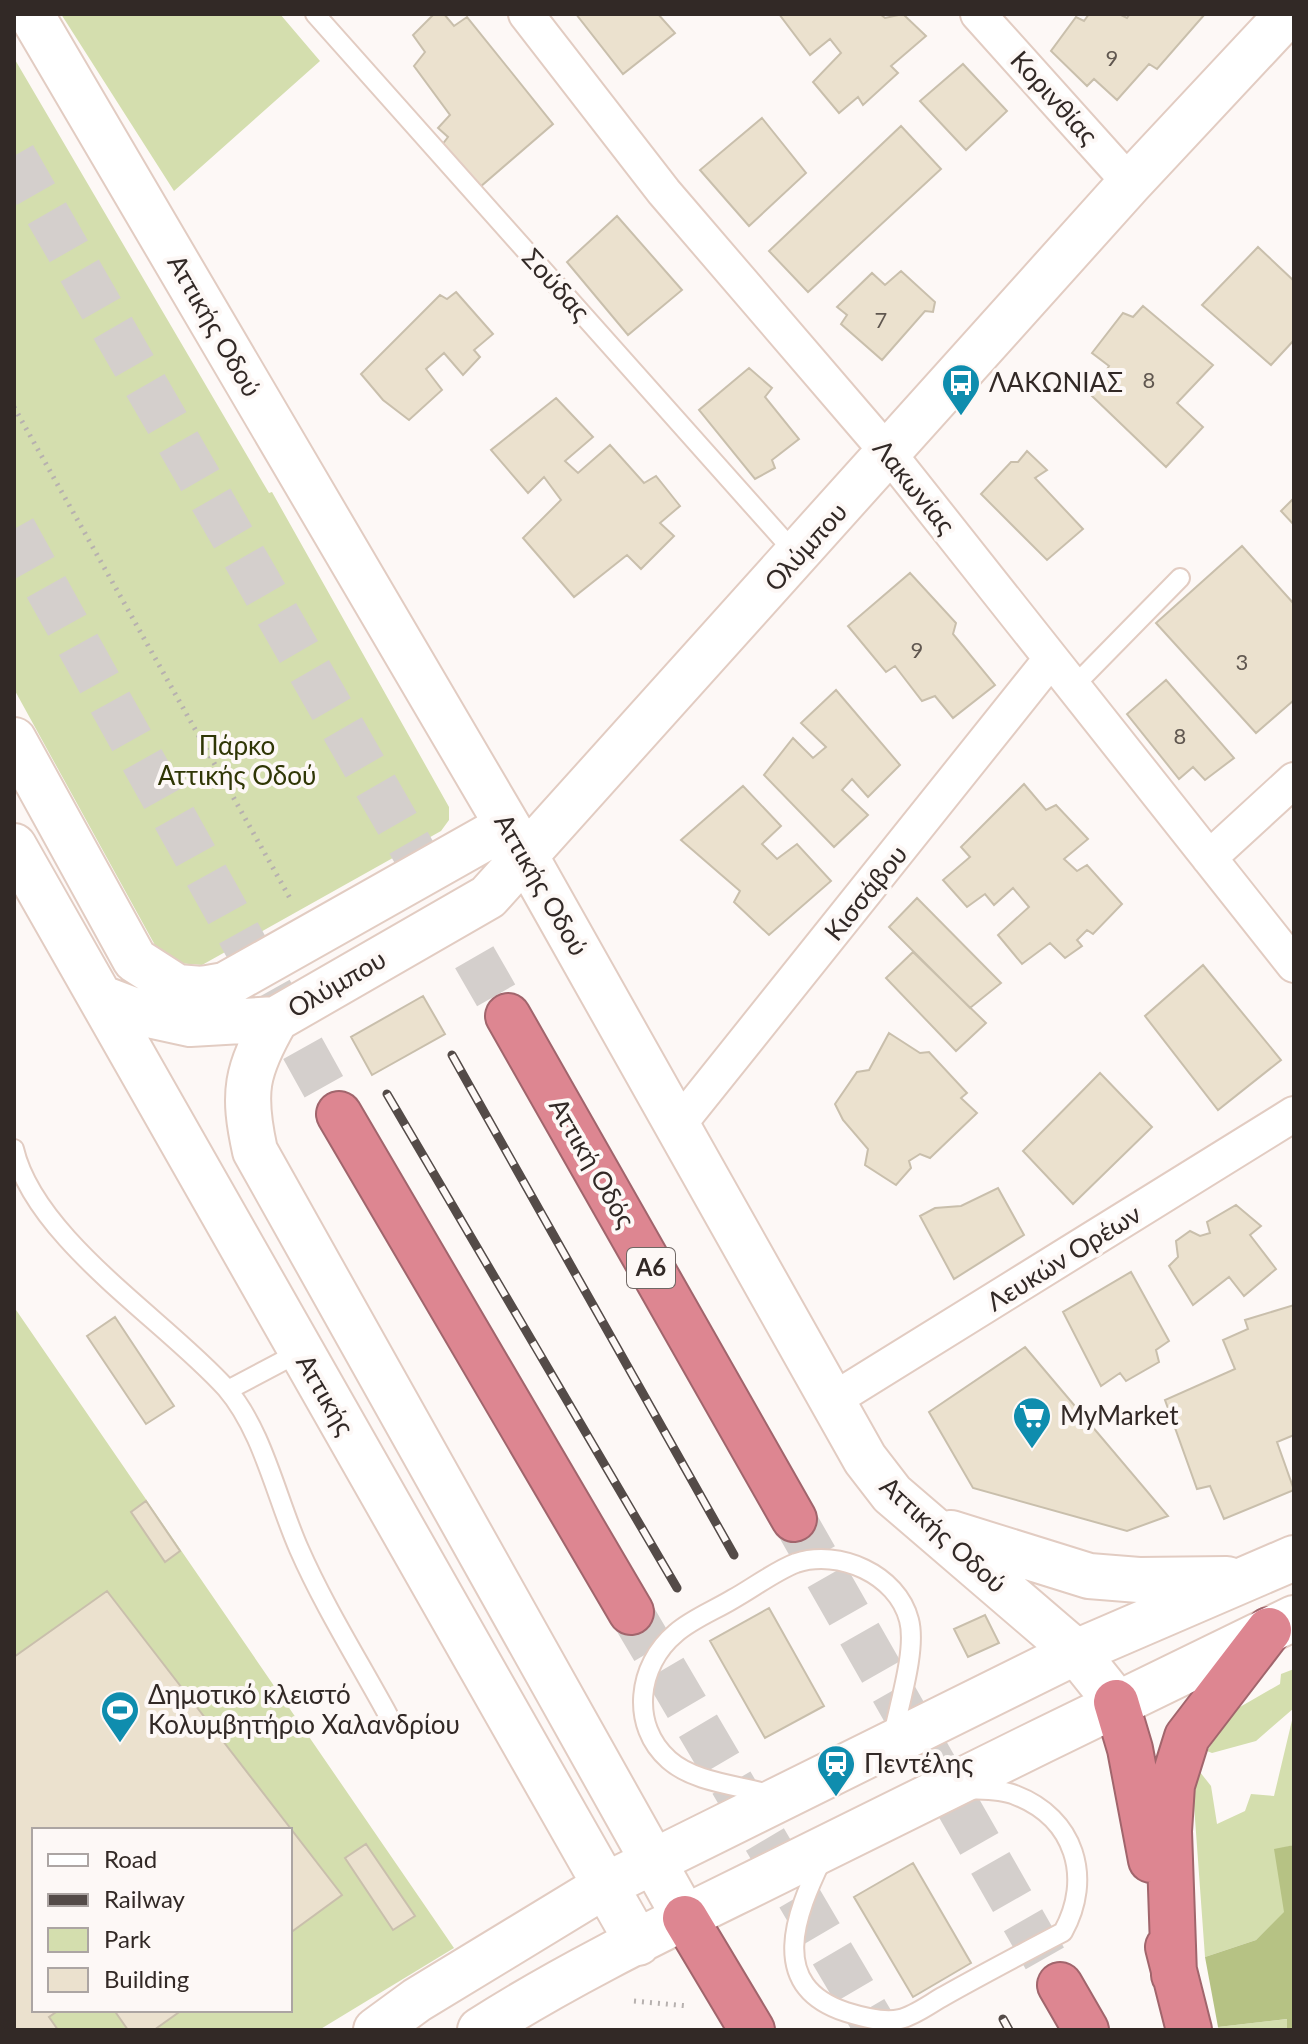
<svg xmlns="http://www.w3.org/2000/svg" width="1308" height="2044" viewBox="0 0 1308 2044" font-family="Lato,sans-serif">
	<rect width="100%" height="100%" fill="#fdf8f6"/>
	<path fill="#d4deae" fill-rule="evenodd" d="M61,14H280L320,61L174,191Z
		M14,58L269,493L272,492L449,807V820L441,831L202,965L176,963L156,947L14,689Z
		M14,1307L454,1948L319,2030H14ZM34,1830H290V2010H34Z
		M1294,1669V1708L1256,1741L1212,1753L1207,1751L1233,1711L1280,1684L1281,1674Z
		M1294,1712V1845L1275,1850L1285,1912L1256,1940L1205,1957L1193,1791L1196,1767L1211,1786L1217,1824L1245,1811L1251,1794L1274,1796Z
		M1288,2019L1287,2030H1219L1218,2027Z"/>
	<path fill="#b6c284" d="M1294,1845V2030H1287V2019L1218,2027L1205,1957L1256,1940L1284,1912L1274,1849Z"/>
	<path fill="#ebe1ce" stroke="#c9bfac" stroke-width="2" d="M434,14H444L454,26L467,17L553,124L480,187L442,145L448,137L438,128L450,115L414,66L425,52L413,35Z
		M576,14H658L675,33L623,74Z
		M779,14H880L885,18L903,14L926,36L891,66L898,73L863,105L858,97L839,113L813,82L841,53L830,39L810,55Z
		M1089,14H1119L1127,18L1130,14H1205L1157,69L1149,64L1117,100L1094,79L1087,86L1051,51L1076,17L1084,21Z
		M963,64L1007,111L966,150L920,101Z
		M762,118L806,173L749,226L700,170Z
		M901,126L941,169L808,292L769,251Z
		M617,216L682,290L628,335L567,262Z
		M1258,247L1294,281V340L1271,365L1202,305Z
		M901,271L935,302L933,312L925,311L882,360L841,324L847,315L837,307L872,273L885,285Z
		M456,292L493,334L474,350L480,357L463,375L444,353L426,369L442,390L409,420L383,400L361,374L440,295L447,299Z
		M1143,306L1213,365L1177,403L1203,427L1166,467L1091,395L1109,366L1092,353L1123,313L1133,317Z
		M749,368L772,388L765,397L799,439L772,460L775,468L755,479L699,410Z
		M556,398L593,437L565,461L578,473L610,445L644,483L656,476L680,506L660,523L674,536L641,569L627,555L574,597L523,538L561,500L544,477L528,493L491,450Z
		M1027,451L1047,470L1035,478L1083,529L1047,560L981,494L1011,462H1018Z
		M1294,498V525L1281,511Z
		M1242,546L1294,604V700L1256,733L1156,623Z
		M910,573L956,623L953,634L995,685L953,718L935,696L922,701L895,666L886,672L848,626Z
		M1166,680L1234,758L1205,780L1193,767L1179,779L1127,714Z
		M836,690L900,765L868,797L852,779L842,790L868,815L834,847L764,775L793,738L813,758L826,747L801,723Z
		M1024,784L1046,810L1056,805L1088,839L1064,859L1077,871L1087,865L1122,904L1093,934L1087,930L1077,940L1082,946L1065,958L1050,943L1022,964L998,935L1029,907L1013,888L994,905L985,894L967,907L943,880L970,857L961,847Z
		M743,786L781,826L762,844L777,859L797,844L831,881L769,935L734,902L740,891L681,840Z
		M917,898L1001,983L970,1008L889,927Z
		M913,952L986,1023L956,1051L886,978Z
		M1203,965L1281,1060L1218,1110L1145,1016Z
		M423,996L445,1034L372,1075L351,1037Z
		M889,1033L920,1053L929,1052L967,1093L961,1098L977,1113L930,1158L920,1154L909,1161L911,1168L896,1185L865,1165L868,1149L843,1120L835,1104L857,1072L869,1070Z
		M1100,1073L1152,1127L1073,1204L1023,1151Z
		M998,1188L1024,1235L954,1279L920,1216L935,1208L961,1206Z
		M1236,1205L1261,1226L1250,1235L1276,1269L1244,1296L1229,1277L1193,1305L1169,1266L1178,1257L1176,1241L1190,1231L1200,1236L1210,1233L1207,1222Z
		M1131,1272L1169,1341L1156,1350L1159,1362L1126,1381L1120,1373L1101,1386L1063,1312Z
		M1294,1305V1435L1277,1442L1294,1490L1224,1519L1210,1486L1197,1489L1165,1400L1235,1369L1223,1340L1248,1329L1245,1320Z
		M115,1317L174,1406L146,1424L87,1336Z
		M1025,1347L1168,1516L1127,1531L973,1488L929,1412Z
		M146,1501L180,1551L165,1562L131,1512Z
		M107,1591L342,1895L290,1933V1830H34V2010H59L49,2017L58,2030H14V1657Z
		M769,1608L824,1706L765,1738L710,1641Z
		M985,1615L999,1643L968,1657L954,1629Z
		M366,1844L415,1916L393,1930L345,1858Z
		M913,1863L971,1963L913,1997L854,1897Z
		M114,2010H182L154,2030H128Z"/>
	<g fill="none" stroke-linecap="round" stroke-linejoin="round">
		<path stroke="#d4cfcc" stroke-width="44" stroke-dasharray="44 22" stroke-linecap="butt" d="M14,156L508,1016
			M14,529L339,1114
			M794,1519L1060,1985
			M631,1612L877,2030"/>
		<defs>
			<path id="lane" d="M315,14L796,554
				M1074,686L1180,578
				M14,1149C35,1239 165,1320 226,1388C263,1431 276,1497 299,1549C324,1606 358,1660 388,1715
				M228,1390L300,1352
				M772,1795C739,1785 695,1783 669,1760C630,1726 637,1665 676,1633C692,1619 715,1610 733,1599C753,1588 775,1571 796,1563C839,1549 897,1574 909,1620C917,1650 898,1708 892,1740
				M822,1859C796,1913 766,1986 846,2012C862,2017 883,2023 900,2019C914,2016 931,2003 944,1996C983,1974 1023,1953 1063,1932C1093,1878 1075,1818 1015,1795C1001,1789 981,1790 966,1789"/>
			<path id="street" d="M526,14L664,192L889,454L1294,965
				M978,14L1130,183
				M1209,858L1294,780
				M679,1124L1051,659
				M833,1400L1294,1114"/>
			<path id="secondary" d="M31,14L526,857L865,1459L892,1494L1076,1652L1116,1702
				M14,740L135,960L177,987L202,989L225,985L507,826
				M14,846L638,1943
				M102,998L144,1014L190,1024L276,1019L488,897L1130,183L1288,14
				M276,1019C246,1071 242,1092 255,1151L685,1918
				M951,1533L1089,1576L1139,1580L1227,1579
				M376,2030L417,2000L606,1885L1076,1652L1294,1558
				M480,2030C580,1966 689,1916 795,1863C961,1780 1127,1699 1294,1618"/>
			<path id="highway" d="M508,1016L794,1519
				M339,1114L631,1612
				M1116,1702L1130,1749L1151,1860
				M685,1918L752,2030
				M1168,1947L1189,2030
				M1174,1975L1169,1831L1172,1785L1187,1737L1269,1630
				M1060,1985L1086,2030"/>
		</defs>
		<use href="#lane" stroke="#e2ccc2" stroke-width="22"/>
		<use href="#street" stroke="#e2ccc2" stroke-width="38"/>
		<use href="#secondary" stroke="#e2ccc2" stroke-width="48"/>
		<use href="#highway" stroke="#a1656c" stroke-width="48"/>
		<path stroke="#b7b1af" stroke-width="5" stroke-dasharray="2 6" stroke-linecap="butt" d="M14,407L291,900
			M634,2001L688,2006"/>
		<use href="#lane" stroke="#fff" stroke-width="18"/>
		<use href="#street" stroke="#fff" stroke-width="34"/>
		<use href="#secondary" stroke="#fff" stroke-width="44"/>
		<use href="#highway" stroke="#dd8691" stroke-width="44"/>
		<defs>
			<path id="rail" d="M452,1055L734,1555
				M387,1094L677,1588
				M1003,2019L1009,2030"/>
		</defs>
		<use href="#rail" stroke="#544b48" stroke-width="9"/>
		<use href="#rail" stroke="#fdf8f6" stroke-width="6" stroke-dasharray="18" stroke-linecap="butt"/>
	</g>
	<defs>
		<symbol id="bus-pin" viewBox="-11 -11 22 30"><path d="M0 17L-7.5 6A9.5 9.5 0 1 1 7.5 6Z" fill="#0f8dae" stroke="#fdf8f6"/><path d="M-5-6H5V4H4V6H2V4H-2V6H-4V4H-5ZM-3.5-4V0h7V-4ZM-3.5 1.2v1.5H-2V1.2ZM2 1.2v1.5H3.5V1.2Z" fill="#fff"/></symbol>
		<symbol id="supermarket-pin" viewBox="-11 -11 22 30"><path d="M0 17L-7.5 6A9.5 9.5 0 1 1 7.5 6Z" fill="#0f8dae" stroke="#fdf8f6"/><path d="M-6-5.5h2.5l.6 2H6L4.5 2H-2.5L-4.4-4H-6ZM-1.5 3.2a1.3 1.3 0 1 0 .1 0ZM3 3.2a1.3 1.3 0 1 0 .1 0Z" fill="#fff"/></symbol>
		<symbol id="stadium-pin" viewBox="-11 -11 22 30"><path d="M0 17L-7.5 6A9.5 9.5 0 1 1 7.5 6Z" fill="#0f8dae" stroke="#fdf8f6"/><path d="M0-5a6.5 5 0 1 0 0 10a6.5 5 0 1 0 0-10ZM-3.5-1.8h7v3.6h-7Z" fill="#fff"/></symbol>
		<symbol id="station-pin" viewBox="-11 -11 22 30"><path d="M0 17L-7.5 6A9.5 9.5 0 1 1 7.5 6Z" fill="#0f8dae" stroke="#fdf8f6"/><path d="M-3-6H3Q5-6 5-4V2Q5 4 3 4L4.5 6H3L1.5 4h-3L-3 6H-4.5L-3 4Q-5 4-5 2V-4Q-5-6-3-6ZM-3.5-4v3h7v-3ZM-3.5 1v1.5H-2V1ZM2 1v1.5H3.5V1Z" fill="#fff"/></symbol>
	</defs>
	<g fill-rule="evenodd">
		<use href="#bus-pin" x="939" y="361" width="44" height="60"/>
		<use href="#supermarket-pin" x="1010" y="1394" width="44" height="60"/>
		<use href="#stadium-pin" x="98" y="1688" width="44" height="60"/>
		<use href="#station-pin" x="814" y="1742" width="44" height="60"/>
	</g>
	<g text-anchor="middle" stroke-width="8" stroke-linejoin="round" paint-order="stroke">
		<g font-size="22" fill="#605750">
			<text x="1112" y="66">9</text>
			<text x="881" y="328">7</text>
			<text x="1149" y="388">8</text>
			<text x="917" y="658">9</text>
			<text x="1242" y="670">3</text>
			<text x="1180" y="744">8</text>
		</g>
		<rect fill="#fdf8f6" stroke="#6f6764" stroke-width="2" x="627" y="1248" width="48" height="40" rx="6"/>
		<g font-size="24" font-weight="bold" fill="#322926">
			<text x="651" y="1276">Α6</text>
		</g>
		<g font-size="26" fill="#322926" stroke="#fdf8f6">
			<text transform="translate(1054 98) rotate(48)" y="9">Κορινθίας</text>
			<text transform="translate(556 285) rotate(48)" y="9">Σούδας</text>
			<text transform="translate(214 326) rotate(60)" y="9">Αττικής Οδού</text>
			<text transform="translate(914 487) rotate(51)" y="9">Λακωνίας</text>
			<text transform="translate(806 547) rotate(-48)" y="9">Ολύμπου</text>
			<text transform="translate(541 885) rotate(60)" y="9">Αττικής Οδού</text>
			<text transform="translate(866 893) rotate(-51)" y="9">Κισσάβου</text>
			<text transform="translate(337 984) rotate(-30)" y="9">Ολύμπου</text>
			<text transform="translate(592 1163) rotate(60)" y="9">Αττική Οδός</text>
			<text transform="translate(1064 1258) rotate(-32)" y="9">Λευκών Ορέων</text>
			<text transform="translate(325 1395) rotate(60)" y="9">Αττικής</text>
			<text transform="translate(943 1535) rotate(42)" y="9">Αττικής Οδού</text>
		</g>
		<g font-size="26" fill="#322926" stroke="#fdf8f6" text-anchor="start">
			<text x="989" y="392">ΛΑΚΩΝΙΑΣ</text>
			<text x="1060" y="1425">MyMarket</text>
			<text x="148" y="1704">Δημοτικό κλειστό<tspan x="148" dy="30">Κολυμβητήριο Χαλανδρίου</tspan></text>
			<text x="864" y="1773">Πεντέλης</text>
		</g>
		<g font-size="26" fill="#2f3605" stroke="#fdf8f6">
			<text x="237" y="755">Πάρκο<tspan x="237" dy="30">Αττικής Οδού</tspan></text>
		</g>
	</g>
	<rect width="1308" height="2044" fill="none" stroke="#322926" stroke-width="32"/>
	<rect x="32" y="1828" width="260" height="184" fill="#fdf8f6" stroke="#aca5a3" stroke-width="2"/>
	<rect x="48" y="1854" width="40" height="12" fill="#ffffff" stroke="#aca5a3" stroke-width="2"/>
	<text x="104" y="1868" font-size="24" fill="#322926">Road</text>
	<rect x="48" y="1894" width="40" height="12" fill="#544b48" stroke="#aca5a3" stroke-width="2"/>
	<text x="104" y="1908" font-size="24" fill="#322926">Railway</text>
	<rect x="48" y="1928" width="40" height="24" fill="#d4deae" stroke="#aca5a3" stroke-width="2"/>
	<text x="104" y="1948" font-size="24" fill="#322926">Park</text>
	<rect x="48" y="1968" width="40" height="24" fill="#ebe1ce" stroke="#aca5a3" stroke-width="2"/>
	<text x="104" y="1988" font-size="24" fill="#322926">Building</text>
</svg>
